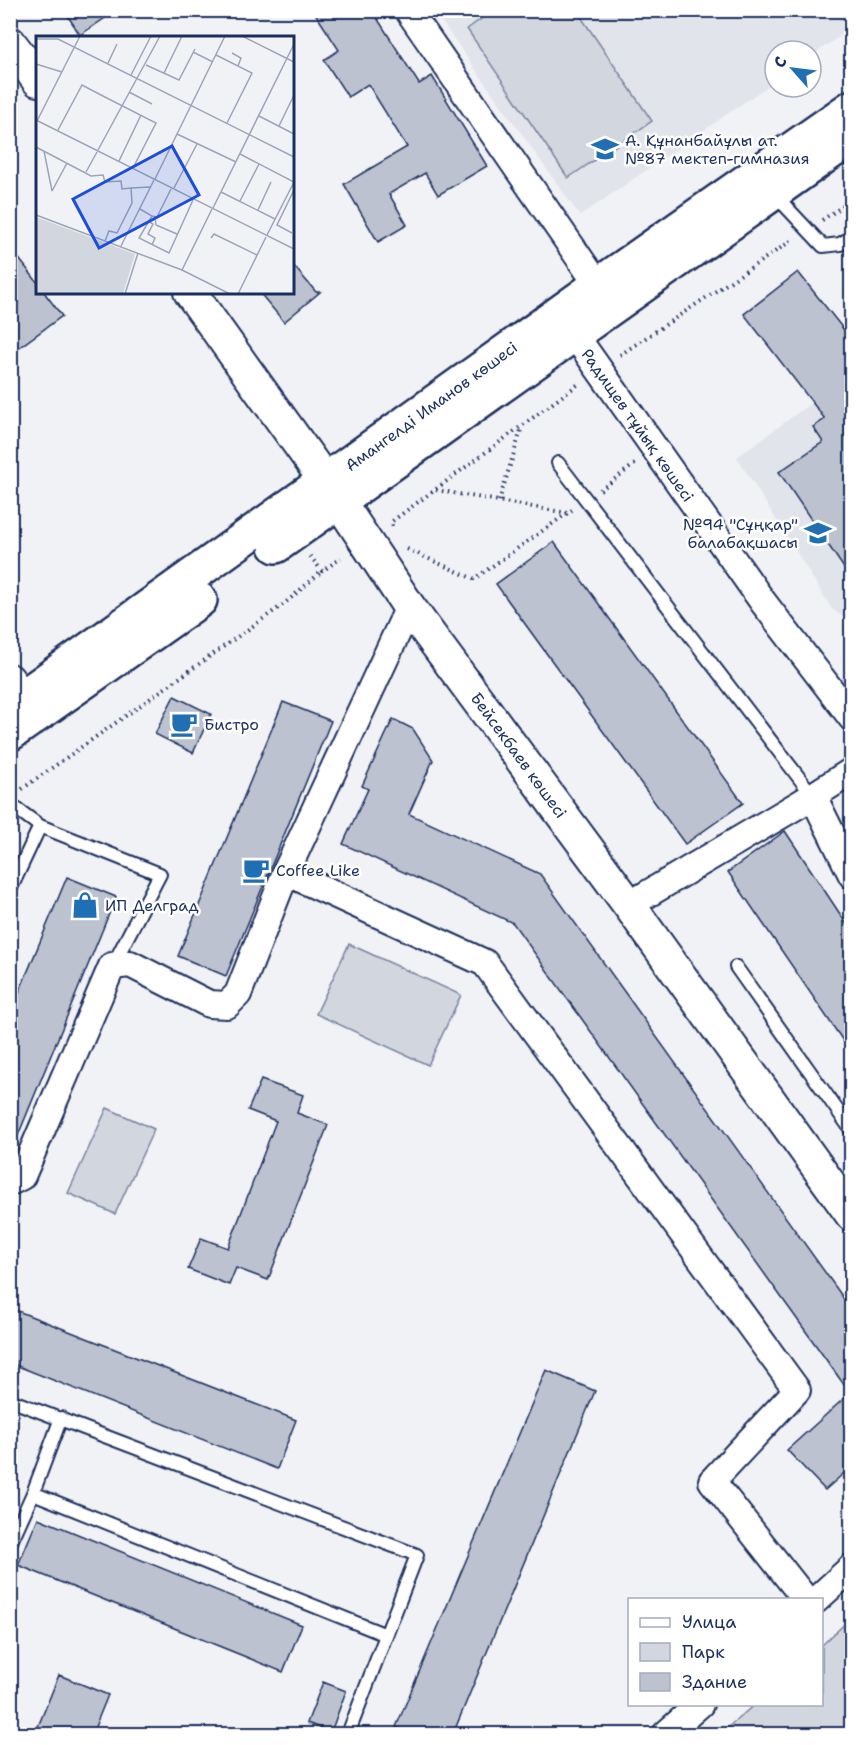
<svg xmlns="http://www.w3.org/2000/svg" width="862" height="1745" viewBox="0 0 862 1745" font-family="'Shantell Sans',sans-serif">
	<rect width="100%" height="100%" fill="#f1f2f5"/>
	<filter id="ink" filterUnits="userSpaceOnUse"><feTurbulence type="fractalNoise" baseFrequency=".0167" numOctaves="2"/><feDisplacementMap in="SourceGraphic" scale="12" xChannelSelector="R" yChannelSelector="G"/><feConvolveMatrix kernelMatrix="1 2 1 2 8 2 1 2 1" color-interpolation-filters="sRGB"/></filter>
	<g filter="url(#ink)">
		<path fill="#e1e4ea" d="M851,10L852,28L811,56V51H775V81L580,216L434,11Z
			M851,374V623L832,609L737,457Z"/>
		<path fill="#d2d6df" stroke="#76829e" stroke-width="1.5" d="M494,10L577,11L652,121L568,178L467,29Z
			M349,944L461,995L428,1065L316,1014Z
			M107,1108L154,1129L115,1214L68,1193Z
			M851,1618V1734H720L754,1705L822,1704V1645Z"/>
		<path fill="#bcc2d0" stroke="#1b2f5e" stroke-width="1.5" d="M64,10H117L80,35Z
			M313,10H372L419,84L432,76L487,166L438,195L425,173L389,194L407,225L378,242L344,184L407,147L368,84L348,97L324,60L339,50Z
			M10,247L38,283V292H44L62,316L10,354Z
			M292,264L316,292H320L284,322L259,292H292Z
			M798,272L852,340V580L779,472L823,442L813,427L825,419L744,314Z
			M554,542L743,803L685,844L496,584Z
			M174,696L211,714L193,753L155,734Z
			M283,702L331,721L226,976L178,956Z
			M393,719L413,729L433,760L409,814L540,874L852,1310V1466L825,1490L787,1450L850,1393L513,923L343,844L368,789L362,786Z
			M785,831L852,932V1054L728,872Z
			M67,877L116,897L10,1155V1014Z
			M261,1080L303,1095L297,1113L328,1125L268,1280L236,1268L229,1285L188,1269L201,1238L228,1248L276,1121L248,1110Z
			M10,1308L296,1420L277,1469L10,1363Z
			M546,1370L595,1391L453,1734H413L396,1727Z
			M38,1518L302,1625L283,1672L18,1565Z
			M59,1675L108,1695L92,1734H35Z
			M323,1682L346,1691L331,1732L307,1723Z"/>
		<g fill="none" stroke-linecap="round" stroke-linejoin="round">
			<defs>
				<path id="service" d="M775,195L823,246L840,244L852,237
					M558,463L813,796
					M10,804L40,826L160,874L113,965
					M10,890L40,826
					M736,967L852,1131
					M10,1400L417,1555L348,1734
					M33,1493L386,1635
					M10,1544L33,1493L61,1418"/>
				<path id="minor" d="M408,10L598,285
					M574,334L763,602L852,718
					M409,607L286,872L485,963L797,1390L712,1481L806,1600
					M10,677L24,696
					M813,796L852,771
					M629,905L813,796L852,875
					M10,1182L22,1176L112,966L130,964L209,1004L227,1005L238,994L286,872
					M816,1600L852,1567
					M666,1734L700,1704"/>
				<path id="tertiary" d="M10,43L38,80
					M190,292L326,482
					M339,501L409,607L629,905L852,1215"/>
				<path id="secondary" d="M276,546L852,137
					M10,706L598,285L852,107
					M10,734L200,600"/>
			</defs>
			<use href="#service" stroke="#1b2f5e" stroke-width="16"/>
			<use href="#minor" stroke="#1b2f5e" stroke-width="30"/>
			<use href="#tertiary" stroke="#1b2f5e" stroke-width="36"/>
			<use href="#secondary" stroke="#1b2f5e" stroke-width="38"/>
			<path stroke="#1b2f5e" stroke-width="4" stroke-dasharray="1.5 4.5" stroke-linecap="butt" d="M822,220L852,200
				M620,355L791,241
				M436,490L567,513
				M600,490L635,464
				M499,501L522,427
				M392,526L391,522L580,383
				M407,549L474,579L572,510
				M310,556L322,571L341,558
				M22,789L284,604L322,571"/>
			<use href="#service" stroke="#fff" stroke-width="12"/>
			<use href="#minor" stroke="#fff" stroke-width="26"/>
			<use href="#tertiary" stroke="#fff" stroke-width="32"/>
			<use href="#secondary" stroke="#fff" stroke-width="33"/>
		</g>
	</g>
	<defs>
		<symbol id="school-bare" viewBox="-9 -9 18 18"><path d="M0-5L7-2L0 1L-7-2ZM-4 1L0 2.5L4 1V4Q0 6-4 4Z" fill="#1f6fb2" stroke="#fff" stroke-width="2.5" paint-order="stroke"/></symbol>
		<symbol id="cafe-bare" viewBox="-9 -9 18 18"><path d="M-5.5-4.5H6V0H3Q3 3.5 0 3.5H-2.5Q-5.5 3.5-5.5 0ZM3-3.2v2h1.7v-2ZM-6 4.5H4V6H-6Z" fill="#1f6fb2" stroke="#fff" stroke-width="2.5" paint-order="stroke"/></symbol>
		<symbol id="shop-bare" viewBox="-9 -9 18 18"><path d="M-5-2.5h2.3a2.7 3.5 0 0 1 5.4 0H5L5.5 6h-11ZM-1.5-2.5h3a1.5 2.3 0 0 0-3 0Z" fill="#1f6fb2" stroke="#fff" stroke-width="2.5" paint-order="stroke"/></symbol>
	</defs>
	<g fill-rule="evenodd">
		<use href="#school-bare" x="586" y="130" width="38" height="38"/>
		<use href="#school-bare" x="799" y="514" width="38" height="38"/>
		<use href="#cafe-bare" x="165" y="705" width="38" height="38"/>
		<use href="#cafe-bare" x="237" y="851" width="38" height="38"/>
		<use href="#shop-bare" x="66" y="886" width="38" height="38"/>
	</g>
	<g text-anchor="middle" stroke-width="5" stroke-linejoin="round" paint-order="stroke">
		<g font-size="16" fill="#1b2f5e" stroke="#fff" text-anchor="start">
			<text x="625" y="146">А. Құнанбайұлы ат.<tspan x="625" dy="18">№87 мектеп-гимназия</tspan></text>
			<text x="798" y="530" text-anchor="end">№94 "Сұңқар"<tspan x="798" dy="18">балабақшасы</tspan></text>
			<text x="204" y="730">Бистро</text>
			<text x="276" y="876">Coffee Like</text>
			<text x="105" y="911">ИП Делград</text>
		</g>
		<g font-size="16" fill="#1b2f5e" stroke="#fff">
			<text transform="translate(431 406) rotate(-36)" y="6">Амангелді Иманов көшесі</text>
			<text transform="translate(638 425) rotate(55)" y="6">Радищев тұйық көшесі</text>
			<text transform="translate(519 755) rotate(54)" y="6">Бейсекбаев көшесі</text>
		</g>
	</g>
	<g transform="translate(36 36)">
		<rect width="258" height="258" fill="#f1f2f5"/>
		<path d="M0,181L99,218L87,258H0Z" fill="#d2d6df"/>
		<path fill="none" stroke="#9ba4b9" stroke-width="1.5" d="M206,0L258,26M0,3H22L258,121M157,16L177,26M196,17L205,22L202,30M180,19L216,37L191,87M72,27L81,8M0,28L26,36M110,29L143,44L159,13M128,37L146,0M95,39L115,0M93,56L116,68M223,80L258,98M0,84L258,213M1,85L44,0M243,90L258,59M22,94L46,49L65,59L120,87L97,132M141,98L200,126M0,111L55,140L67,139L69,146L85,145L86,153L95,152M62,114L124,0M8,115L16,155M204,118L258,146L231,199M83,125L105,79M50,136L61,116M119,143L189,0M138,152L161,108M16,155L31,127M185,156L239,183M204,165L223,128M177,172L258,8M104,173L116,180L103,202L133,217L157,164M222,174L235,146M0,179L146,234L194,258M116,180L121,181L135,153M119,182L120,189L141,198M112,185L117,188L112,198L119,202L116,209M256,197L241,189L258,154M175,202L178,198L221,219M69,205L73,195L81,197L96,167L95,152L114,151M85,210L118,144M146,234L176,173M89,258L102,217M202,258L230,201"/>
		<path fill="#1d4ed8" fill-opacity="0.15" stroke="#1d4ed8" stroke-width="3" d="M136,110L163,159L63,212L37,163Z"/>
		<rect width="258" height="258" fill="none" stroke="#1b2f5e" stroke-width="3"/>
	</g>
	<rect width="862" height="1745" fill="none" stroke="#fff" stroke-width="36"/>
	<rect x="18" y="18" width="826" height="1709" fill="none" stroke="#1b2f5e" stroke-width="2" filter="url(#ink)"/>
	<rect x="628" y="1598" width="195" height="108" fill="#ffffff" stroke="#a4acbf" stroke-width="1.5"/>
	<rect x="640" y="1618" width="30" height="9" fill="#ffffff" stroke="#a4acbf" stroke-width="1.5"/>
	<text x="682" y="1628" font-size="18" fill="#1b2f5e">Улица</text>
	<rect x="640" y="1643" width="30" height="18" fill="#d2d6df" stroke="#a4acbf" stroke-width="1.5"/>
	<text x="682" y="1658" font-size="18" fill="#1b2f5e">Парк</text>
	<rect x="640" y="1673" width="30" height="18" fill="#bcc2d0" stroke="#a4acbf" stroke-width="1.5"/>
	<text x="682" y="1688" font-size="18" fill="#1b2f5e">Здание</text>
	<g transform="translate(793 69) rotate(298)"><circle r="28" fill="#ffffff" stroke="#a4acbf" stroke-width="1.5"/>
	<path d="M0-4.5L10 22L0 15L-10 22Z" fill="#1f6fb2"/>
	<text y="-9" font-size="16" font-weight="bold" text-anchor="middle" fill="#1b2f5e">С</text>
	</g>
</svg>
